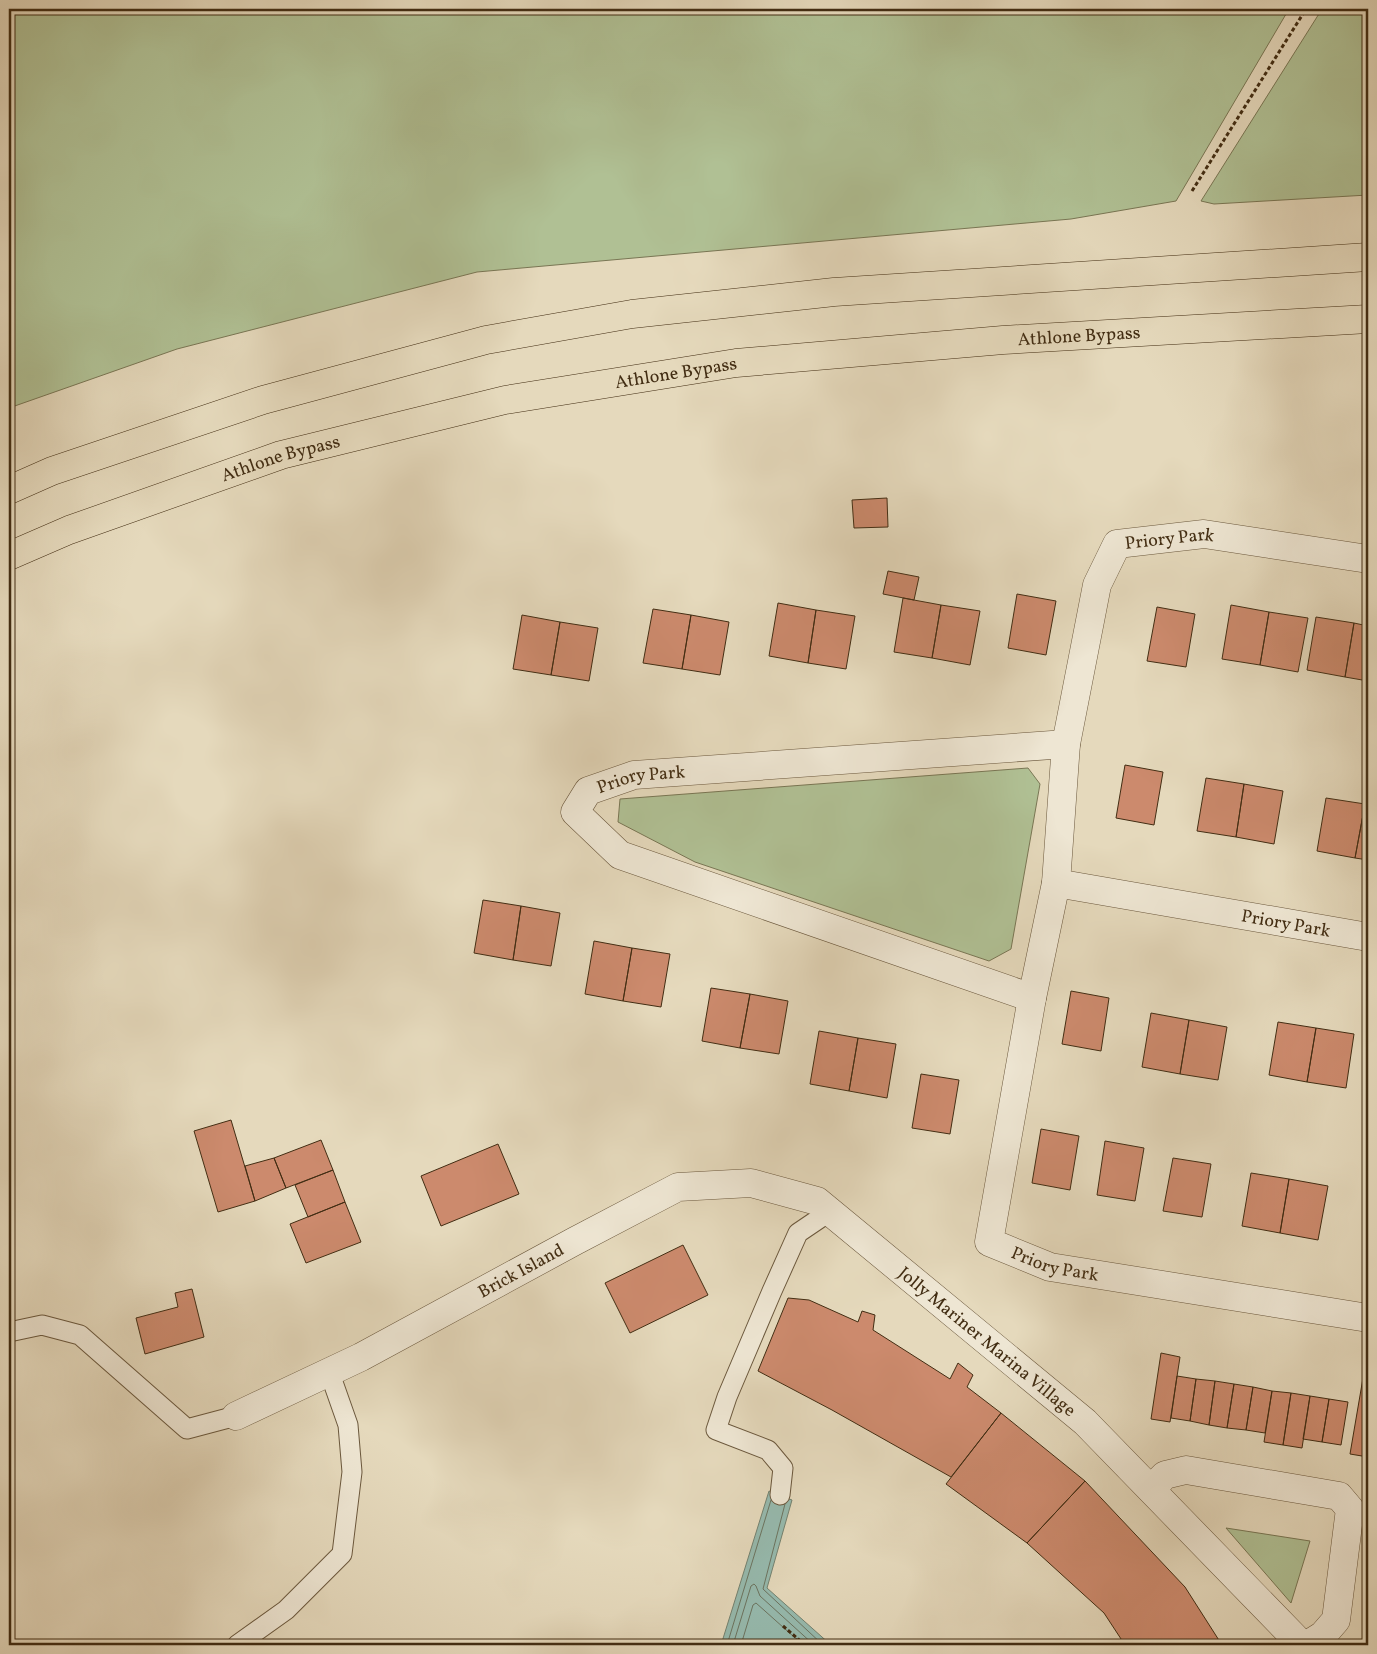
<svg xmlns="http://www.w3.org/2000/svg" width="1377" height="1654" viewBox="0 0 1377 1654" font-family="Vollkorn,serif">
	<rect width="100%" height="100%" fill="#e5d9bc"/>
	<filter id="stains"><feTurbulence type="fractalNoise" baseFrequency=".004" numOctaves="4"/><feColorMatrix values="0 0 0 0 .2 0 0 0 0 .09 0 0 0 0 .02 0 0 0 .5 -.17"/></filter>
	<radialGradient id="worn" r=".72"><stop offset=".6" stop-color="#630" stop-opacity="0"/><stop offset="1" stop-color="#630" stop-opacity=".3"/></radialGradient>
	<path fill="#b0c094" stroke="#797654" d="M9,9H1289L1176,201L1071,219L477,272L177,349L9,408Z
		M1322,9H1368V195L1214,204L1201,201Z
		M1028,768L1040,784L1011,949L989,961L695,862L618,822L620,799Z
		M1226,1528L1310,1541L1291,1603Z"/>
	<path fill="#96baae" stroke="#748270" d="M769,1491L792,1500L767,1588L831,1645H721Z"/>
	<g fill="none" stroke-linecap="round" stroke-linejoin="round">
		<path stroke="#6c7460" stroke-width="1" d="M785,1504L763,1589L823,1645
			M727,1645L771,1500
			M733,1645L751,1586L754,1584L756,1586L760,1596L814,1645
			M741,1645L753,1605L756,1603L803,1645"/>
	</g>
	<path fill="#cc8a6d" stroke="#422d13" d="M887,498L888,527L854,528L852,500Z
		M888,571L919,577L914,600L883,594Z
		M1017,594L1056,601L1046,655L1008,648Z
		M903,598L941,605L932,658L894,652Z
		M778,603L816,610L808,663L769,656Z
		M941,605L980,611L970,665L932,658Z
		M1231,605L1269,612L1260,665L1222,659Z
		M1157,607L1195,614L1186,667L1147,661Z
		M653,609L691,615L682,669L643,663Z
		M816,610L855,616L846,669L808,663Z
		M1269,612L1308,618L1298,672L1260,665Z
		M522,615L560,622L551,675L513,669Z
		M691,615L729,622L720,675L682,669Z
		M1316,617L1354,623L1345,677L1307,670Z
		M560,622L598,628L589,681L551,675Z
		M1354,623L1368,626V681L1345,677Z
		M1125,765L1163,772L1154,825L1116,818Z
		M1206,778L1244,784L1236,837L1197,831Z
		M1244,784L1283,791L1274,844L1236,837Z
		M1326,798L1365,804L1355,858L1317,851Z
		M1365,804L1368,805V860L1355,858Z
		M483,900L521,906L513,960L474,953Z
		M521,906L560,913L551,966L513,960Z
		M594,941L632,948L623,1001L585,994Z
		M632,948L670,954L661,1007L623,1001Z
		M711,988L750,994L740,1048L702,1041Z
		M1071,991L1109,998L1101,1051L1062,1044Z
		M750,994L788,1001L779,1054L740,1048Z
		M1151,1013L1189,1020L1180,1074L1142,1067Z
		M1189,1020L1227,1027L1218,1080L1180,1074Z
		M1278,1022L1316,1028L1307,1082L1269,1075Z
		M1316,1028L1354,1034L1346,1088L1307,1082Z
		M819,1031L858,1038L849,1091L810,1084Z
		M858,1038L896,1044L887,1098L849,1091Z
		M921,1074L959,1080L950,1134L912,1128Z
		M231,1120L255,1201L218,1212L194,1131Z
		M1041,1129L1079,1136L1070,1190L1032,1183Z
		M321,1140L333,1170L286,1188L274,1158Z
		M1105,1141L1144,1148L1135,1201L1097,1195Z
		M498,1144L519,1194L441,1226L421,1176Z
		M274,1158L286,1188L255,1201L245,1166Z
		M1173,1158L1211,1164L1202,1217L1163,1211Z
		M333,1170L345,1202L308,1217L295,1185Z
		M1251,1173L1289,1179L1280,1233L1242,1226Z
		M1289,1179L1328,1186L1318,1240L1280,1233Z
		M345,1202L361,1242L306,1263L290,1224Z
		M1368,1213V1245L1363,1244Z
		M683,1245L708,1295L630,1333L605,1283Z
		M192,1289L204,1337L145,1354L136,1318L178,1307L175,1293Z
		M788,1298L809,1300L858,1322L862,1311L875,1315L873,1330L950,1379L958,1363L973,1375L967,1387L1001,1413L951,1477L832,1410L758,1371Z
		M1161,1353L1180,1357L1170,1422L1151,1419Z
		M1177,1376L1196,1379L1190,1421L1171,1418Z
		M1363,1378L1368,1379V1457L1350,1454Z
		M1196,1379L1215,1381L1209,1425L1190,1421Z
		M1215,1381L1234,1384L1227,1428L1209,1425Z
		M1234,1384L1253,1387L1246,1430L1227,1428Z
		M1253,1387L1272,1391L1265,1433L1246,1430Z
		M1272,1391L1291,1393L1283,1445L1264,1442Z
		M1291,1393L1310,1396L1302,1448L1283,1445Z
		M1310,1396L1329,1399L1322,1442L1303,1439Z
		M1329,1399L1348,1402L1341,1445L1322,1442Z
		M1001,1413L1085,1481L1027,1543L946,1484Z
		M1085,1481L1185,1587L1222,1645H1125L1104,1613L1027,1543Z"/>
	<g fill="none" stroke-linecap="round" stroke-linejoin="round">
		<defs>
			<path id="lane" d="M9,1332L42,1325L80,1335L187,1429L236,1416
				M780,1495L783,1468L768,1450L716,1430L727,1397L772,1291L798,1233L829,1212
				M237,1645L286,1610L342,1554L352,1472L348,1425L329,1371"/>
			<g id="street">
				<path id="s1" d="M1056,883L1066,744L1097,585L1117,544L1204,534L1368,559"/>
				<path id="s2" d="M1368,937L1056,883L1032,998L989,1242L1050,1267L1368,1318"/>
				<path id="s3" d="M1032,998L620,855L575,812L588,791L634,775L1066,744"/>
				<path id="s4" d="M236,1416L361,1357L575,1241L678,1187L751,1183L817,1201L1085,1422L1302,1645"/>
				<path d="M1151,1489L1165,1475L1186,1470L1339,1496L1350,1509L1336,1620L1323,1635L1307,1645"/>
			</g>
			<g id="highway">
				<path d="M9,490L52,471L263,400L486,340L632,314L834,292L1368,257"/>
				<path id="s5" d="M9,556L69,530L281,455L505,400L736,363L1003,340L1368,319"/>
			</g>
		</defs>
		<use href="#lane" stroke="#6b583d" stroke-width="21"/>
		<use href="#street" stroke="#6b583d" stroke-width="29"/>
		<use href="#highway" stroke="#422d13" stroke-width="29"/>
		<path stroke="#422d13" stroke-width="3" stroke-dasharray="4 2.5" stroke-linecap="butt" d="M1192,191L1306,9
			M783,1626L805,1645
			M793,1645L798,1639"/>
		<use href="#lane" stroke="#eee6d3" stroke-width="19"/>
		<use href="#street" stroke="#eee6d3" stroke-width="28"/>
		<use href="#highway" stroke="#e5d9bc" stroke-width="28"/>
	</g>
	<g text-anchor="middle" stroke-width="4.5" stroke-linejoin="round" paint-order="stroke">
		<g font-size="18" fill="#422d13" stroke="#eee6d3">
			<text dy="6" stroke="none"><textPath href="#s5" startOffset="1099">Athlone Bypass</textPath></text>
			<text dy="6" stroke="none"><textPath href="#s5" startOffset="694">Athlone Bypass</textPath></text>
			<text dy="6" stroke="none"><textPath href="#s5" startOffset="289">Athlone Bypass</textPath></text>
			<text dy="6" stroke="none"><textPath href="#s1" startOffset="400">Priory Park</textPath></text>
			<text dy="6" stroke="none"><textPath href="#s3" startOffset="578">Priory Park</textPath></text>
			<text transform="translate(1286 923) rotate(10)" y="6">Priory Park</text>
			<text dy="6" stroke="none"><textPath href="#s2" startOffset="752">Priory Park</textPath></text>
			<text dy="6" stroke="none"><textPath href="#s4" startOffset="320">Brick Island</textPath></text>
			<text dy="6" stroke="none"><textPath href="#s4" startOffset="860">Jolly Mariner Marina Village</textPath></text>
		</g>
	</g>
	<rect width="1377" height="1654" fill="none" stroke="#e5d9bc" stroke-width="30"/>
	<rect x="10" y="10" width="1357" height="1634" fill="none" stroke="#422d13" stroke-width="2.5"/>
	<rect x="15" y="15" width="1347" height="1624" fill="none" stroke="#422d13"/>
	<rect width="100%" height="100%" filter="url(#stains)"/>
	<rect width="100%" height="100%" fill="url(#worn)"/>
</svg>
